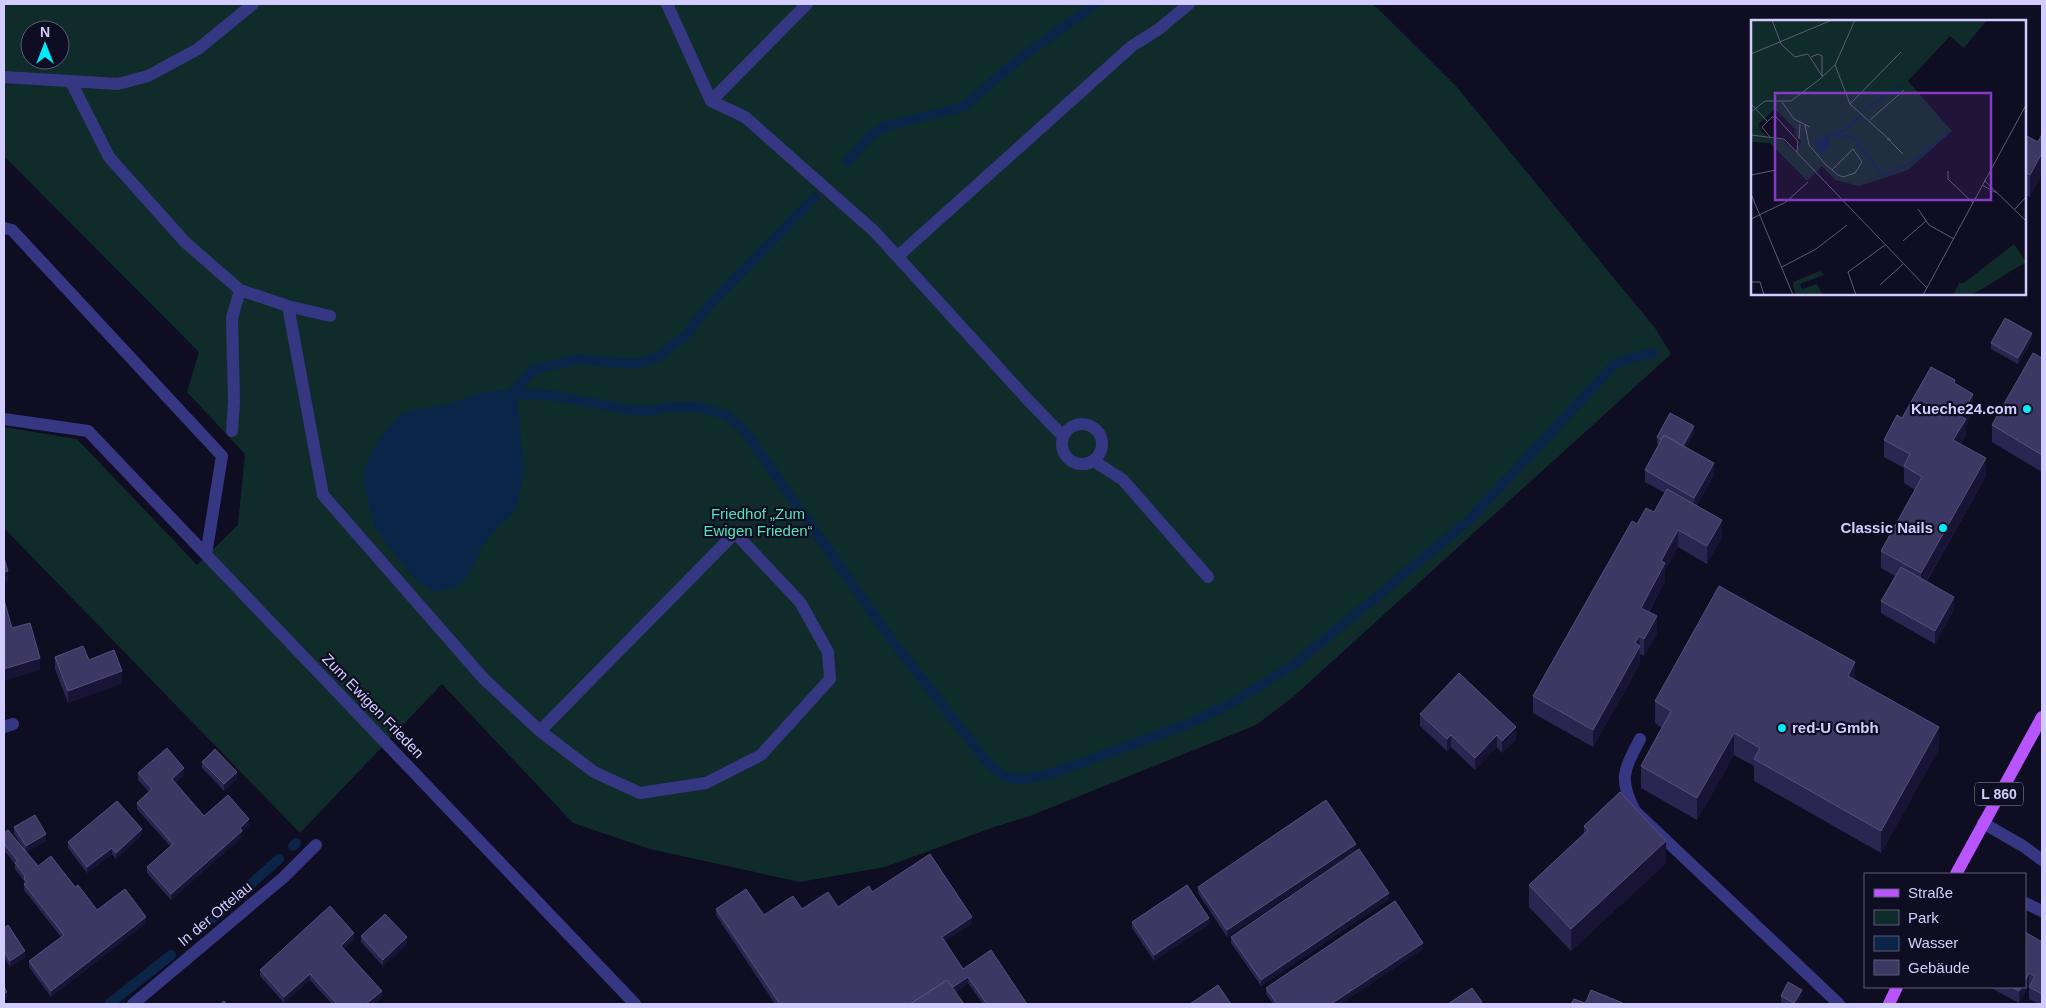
<svg xmlns="http://www.w3.org/2000/svg" width="2046" height="1008" viewBox="0 0 2046 1008" font-family="Arial,sans-serif">
	<rect width="100%" height="100%" fill="#0f0d22"/>
	<path fill="#102c2a" fill-rule="evenodd" d="M4,4H1373L1455,85L1655,328L1671,354L1293,697L1256,725L1030,816L994,827L885,867L800,882L650,849L573,823L442,684L300,833L4,528V427L77,439L197,565L238,525L245,454L187,392L199,352L4,156ZM30,30H60V60H30Z"/>
	<path fill="#0b2548" d="M501,390L511,394L518,403L524,469L518,504L512,515L502,523L484,543L467,577L455,588L434,592L417,581L390,549L374,525L364,487L363,477L366,465L380,438L398,416L416,409L442,406L480,393Z"/>
	<g fill="none" stroke-linecap="round" stroke-linejoin="round">
		<path stroke="#0b2548" stroke-width="10" d="M847,162L869,137L886,126L963,107L1018,60L1096,4
			M511,394L550,395L625,409L649,411L669,407H699L726,415L743,429L891,639L987,762L1005,777L1024,779L1050,774L1186,725L1230,704L1295,664L1468,521L1615,364L1638,356L1653,353
			M509,397L533,370L578,359L616,363H641L658,357L685,336L709,305L815,197
			M293,846L296,843
			M204,926L279,859
			M109,1004L171,955"/>
		<path stroke="#363783" stroke-width="12" d="M667,4L711,101L745,117L875,232L1027,399L1063,436
			M4,77L118,84L148,76L198,49L253,4
			M71,82L109,157L185,242L240,290L288,306L330,316
			M711,101L807,4
			M4,228L12,230L222,456L206,555
			M898,256L1132,46L1159,29L1189,4
			M288,306L323,495L484,679L540,731L594,772L640,793L706,783L761,755L830,679L828,652L800,602L735,533L540,731
			M4,419L88,431L635,1004
			M1062 444a20 20 0 1 1 40 0a20 20 0 1 1-40 0Z
			M232,431L234,402L232,318L240,290
			M1094,461L1123,480L1208,577
			M4,727L13,724
			M1640,739C1624,770 1618,779 1635,811L1839,1004
			M1983,823L2023,846L2042,860
			M2025,903L2042,911
			M133,1004L284,877L316,845"/>
		<path stroke="#b855ff" stroke-width="12" d="M1956,874L2042,717
			M1889,1004L1897,987"/>
	</g>
	<path fill="#2b2551" d="M2025,135L2038,142L2030,197L2025,194Z
		M2032,339L2018,364L1991,349V343Z
		M2042,358V472L1992,442V425Z
		M1955,384L1973,412L1966,426V436L1961,444L1986,476L1927,581L1954,609L1935,644L1881,613V601L1895,576L1881,568V551L1915,490L1904,483V468L1884,457V440L1902,418Z
		M1694,433L1686,447L1714,475L1697,505L1722,537L1707,564L1678,547L1665,570V581L1649,612L1657,634L1644,656L1640,654V664L1593,747L1533,713V696L1637,524L1654,512L1665,493L1645,482V470L1659,445L1657,444V437Z
		M55,657L89,660L122,683L68,703L55,669Z
		M1855,680L1939,749L1881,853L1754,781V766L1734,755L1697,820L1641,788V766L1662,728L1655,723V701Z
		M1420,714L1516,739L1502,753L1497,747L1475,770L1451,747L1447,751L1420,726Z
		M202,762L237,779L224,791L202,768Z
		M138,773L184,774L175,783L204,816L249,825L242,832V837L171,900L147,873V867L170,846L137,809V803L149,792L138,780Z
		M1584,826L1666,863L1571,951L1529,907V885L1584,834Z
		M14,827L46,841L27,852L38,866L75,887L97,910L146,923L51,997L29,967V961L61,937L24,890V881L15,869V864L4,850V833L23,847L14,834Z
		M142,835L116,859L112,854L87,873L68,848V842Z
		M1356,850L1227,937L1198,893V887Z
		M872,892L972,923L945,941L963,969L1027,1004H983L968,983L956,992L964,1004H775L716,915V909L764,915L802,909L838,907Z
		M1389,899L1261,986L1231,943V937Z
		M1132,922L1209,924L1154,961L1132,928Z
		M4,928L25,957L10,967L4,957Z
		M2025,932L2042,942V1004H2039L2029,999V987L2030,985H2029L2019,1003L1989,987H2025Z
		M361,936L407,944L383,966L361,942Z
		M354,940L344,949L382,997L373,1004H332L310,980L284,1003L260,976V970Z
		M1423,949L1340,1004H1273L1266,994V988Z
		M1781,996H1802L1797,1004H1785L1781,1002Z"/>
	<path fill="#191436" d="M2042,153V175L2030,197V175Z
		M2032,333V339L2018,364V358Z
		M1973,394V412L1966,426V436L1953,457V440L1961,416Z
		M1694,426V433L1681,456V450Z
		M1986,458V476L1921,590V573Z
		M1714,463V475L1694,510V498Z
		M1722,520V537L1707,564V546Z
		M1678,530V547L1665,570V581L1641,625V608L1661,561Z
		M8,571V583L4,584V572Z
		M1954,597V609L1935,644V631Z
		M1657,616V634L1644,656V639Z
		M1639,636L1640,664L1593,747V730Z
		M40,658V670L4,681V669Z
		M1855,662V684L1848,676Z
		M122,671V683L68,703V691Z
		M1516,727V739L1502,753V741Z
		M1939,727V749L1881,853V831Z
		M1734,733V755L1697,820V798Z
		M1451,735V747L1447,751V739Z
		M1497,735V747L1475,770V758Z
		M184,768V774L172,785V779Z
		M237,772V779L224,791V784Z
		M249,819V825L242,832V837L171,900V894Z
		M142,829V835L116,859V853Z
		M46,834V841L26,853V846Z
		M1666,841V863L1571,951V929Z
		M1356,844V850L1227,937V930Z
		M112,848V854L87,873V867Z
		M1389,893V899L1261,986V980Z
		M146,917V923L51,997V991Z
		M972,917V923L942,943V937Z
		M1209,918V924L1154,961V955Z
		M354,933V940L341,952V946Z
		M407,937V944L383,966V960Z
		M1423,943V949L1340,1004H1331Z
		M25,951V957L10,967V961Z
		M2029,973V985L2019,1003V991L2021,987H2025V981Z
		M310,974V980L284,1003V997Z
		M968,977V983L937,1004H927Z
		M1802,990V996L1797,1004H1794Z
		M382,991V997L373,1004H366Z
		M7,992V999L4,1000V994Z"/>
	<path fill="#3d3764" stroke="#544f7c" d="M2042,134V153L2030,175L2025,172V135L2038,142Z
		M2005,318L2032,333L2018,358L1991,343Z
		M2033,353L2042,358V455L1992,425Z
		M1931,367L1955,380L1954,383L1973,394L1961,416L1966,419L1953,440L1986,458L1921,573L1881,551L1922,477L1904,466L1910,454L1884,440L1897,415L1902,418Z
		M1670,413L1694,426L1683,446L1664,435L1661,440L1657,437Z
		M1664,435L1714,463L1694,498L1645,470Z
		M1667,489L1722,520L1707,546L1678,530L1661,561L1665,563L1641,608L1657,616L1644,639L1639,636L1635,643L1640,646L1593,730L1533,696L1632,521L1637,524L1646,508L1654,512Z
		M4,558L8,571L4,572Z
		M1901,567L1954,597L1935,631L1881,601Z
		M1719,586L1855,662L1848,676L1939,727L1881,831L1754,759L1760,748L1734,733L1697,798L1641,766L1671,711L1655,701Z
		M4,600L12,628L30,623L40,658L4,669Z
		M83,646L89,660L114,650L122,671L68,691L55,657Z
		M1459,673L1516,727L1502,741L1497,735L1475,758L1451,735L1447,739L1420,714Z
		M167,748L184,768L172,779L204,816L228,795L249,819L240,828L242,831L171,894L147,867L173,844L137,803L152,789L138,773Z
		M215,749L237,772L224,784L202,762Z
		M1620,792L1666,841L1571,929L1529,885L1588,830L1584,826Z
		M1326,800L1356,844L1227,930L1198,887Z
		M117,801L142,829L116,853L112,848L87,867L68,842Z
		M35,815L46,834L26,846L14,827Z
		M8,830L38,866L51,856L75,887L78,885L97,910L125,889L146,917L51,991L29,961L64,935L24,884L27,882L24,879L25,876L15,863L18,861L4,844V833Z
		M1359,849L1389,893L1261,980L1231,937Z
		M930,854L972,917L942,937L963,969L991,950L1027,1004H987L968,977L953,987L947,980L910,1004H780L716,909L746,889L764,915L793,896L802,909L828,892L838,907L869,886L872,892Z
		M1187,885L1209,918L1154,955L1132,922Z
		M1395,901L1423,943L1331,1004H1277L1266,988Z
		M330,906L354,933L341,946L382,991L366,1004H337L310,974L284,997L260,970Z
		M385,914L407,937L383,960L361,936Z
		M8,925L25,951L10,961L4,951V928Z
		M2025,932L2042,942V994L2029,987L2035,976L2029,973L2025,981Z
		M947,980L964,1004H910Z
		M1788,982L1802,990L1794,1003L1781,996Z
		M1218,985L1231,1004H1190Z
		M4,987L7,992L4,994Z
		M2011,987H2021L2019,991Z
		M1472,988L1482,1002L1478,1004H1448Z
		M1591,990L1625,1004H1585Z
		M1574,999L1585,1003V1004H1571Z
		M224,1001L227,1004H220Z"/>
	<g fill="#00ecf9" stroke="#0f0d22" stroke-width="2">
		<circle cx="2027" cy="409" r="5"/>
		<circle cx="1943" cy="528" r="5"/>
		<circle cx="1782" cy="728" r="5"/>
	</g>
	<g text-anchor="middle" stroke-width="4.5" stroke-linejoin="round" paint-order="stroke">
		<rect fill="#0f0d22" stroke="#9794bd" stroke-width="1" x="1975" y="782.5" width="48" height="23" rx="4"/>
		<g font-size="14" font-weight="bold" fill="#d1ceff">
			<text x="1999" y="799">L 860</text>
		</g>
		<g font-size="15" font-weight="bold" fill="#d1ceff" stroke="#0f0d22" text-anchor="end">
			<text x="2017" y="414">Kueche24.com</text>
			<text x="1933" y="533">Classic Nails</text>
			<text x="1792" y="733" text-anchor="start">red-U Gmbh</text>
		</g>
		<g font-size="15" fill="#56e3b9" stroke="#0f0d22">
			<text x="758" y="519">Friedhof „Zum<tspan x="758" dy="17">Ewigen Frieden“</tspan></text>
		</g>
		<g font-size="15" fill="#d1ceff" stroke="#0f0d22">
			<text transform="translate(373 706) rotate(46)" y="5">Zum Ewigen Frieden</text>
			<text transform="translate(215 914) rotate(-40)" y="5">In der Ottelau</text>
		</g>
	</g>
	<g transform="translate(1751 20)">
		<rect width="275" height="275" fill="#0f0d22"/>
		<path d="M0,0H236L213,28L199,16L157,61L201,111L157,150L108,166L84,160L71,146L56,161L19,123L0,122ZM24,89L45,110L44,115L50,121L45,133L32,120L17,117L9,110L8,104ZM263,224L275,242L221,275H202L208,263H213ZM69,251L73,255L49,264L51,269L66,264L72,275H44L42,262Z" fill="#102c2a" fill-rule="evenodd"/>
		<path d="M75,115L79,116V126L70,136L63,122Z" fill="#0b2548"/>
		<path fill="none" stroke="#0b2548" stroke-width="2.5" d="M113,90L151,64M79,114L93,111L110,95M78,115L101,117L132,155L161,143L199,111"/>
		<path fill="none" stroke="#5d5a7a" stroke-width="1" d="M21,0L30,24L44,37L57,34L71,56M0,34L81,0M60,37L67,34L71,36V56M84,45L99,84L140,121L136,119M31,82L43,99L59,107M0,84L16,101M99,84L150,32M0,92L14,81H40L69,59L84,45L104,0M119,100L153,70M54,105L58,125L75,145L87,155L92,157L104,153L111,142L102,129L81,150M0,115L33,119L176,268M19,117L11,107L21,97H25L47,121L46,132M48,119L49,104M140,122L152,134M197,151V159L222,183M0,155L25,150M233,160L275,201M231,165L246,173M0,174L42,275M167,189L178,205L203,219M264,189L275,177M0,199L35,182L57,162M152,221L175,201M31,247L65,229L96,205M0,262H9L13,275M129,265L152,244M105,275L97,252L134,225M172,275L275,85"/>
		<path fill="#843cc5" fill-opacity="0.15" stroke="#843cc5" stroke-width="2.5" d="M24,73H240V180H24Z"/>
		<rect width="275" height="275" fill="none" stroke="#d1ceff" stroke-width="2.5"/>
	</g>
	<rect width="2046" height="1008" fill="none" stroke="#d1ceff" stroke-width="10"/>
	<rect x="1864" y="873" width="162" height="115" fill="#0f0d22" stroke="#5d5a7a"/>
	<rect x="1874" y="889" width="25" height="8" fill="#b855ff" stroke="#5d5a7a"/>
	<text x="1908" y="898" font-size="15" fill="#d1ceff">Straße</text>
	<rect x="1874" y="910" width="25" height="15" fill="#102c2a" stroke="#5d5a7a"/>
	<text x="1908" y="923" font-size="15" fill="#d1ceff">Park</text>
	<rect x="1874" y="936" width="25" height="15" fill="#0b2548" stroke="#5d5a7a"/>
	<text x="1908" y="948" font-size="15" fill="#d1ceff">Wasser</text>
	<rect x="1874" y="960" width="25" height="15" fill="#3d3764" stroke="#5d5a7a"/>
	<text x="1908" y="973" font-size="15" fill="#d1ceff">Gebäude</text>
	<g transform="translate(45 45)"><circle r="24" fill="#0f0d22" stroke="#5d5a7a"/>
	<path d="M0-4L9 19L0 12L-9 19Z" fill="#00ecf9"/>
	<text y="-8" font-size="14" font-weight="bold" text-anchor="middle" fill="#d1ceff">N</text>
	</g>
</svg>
